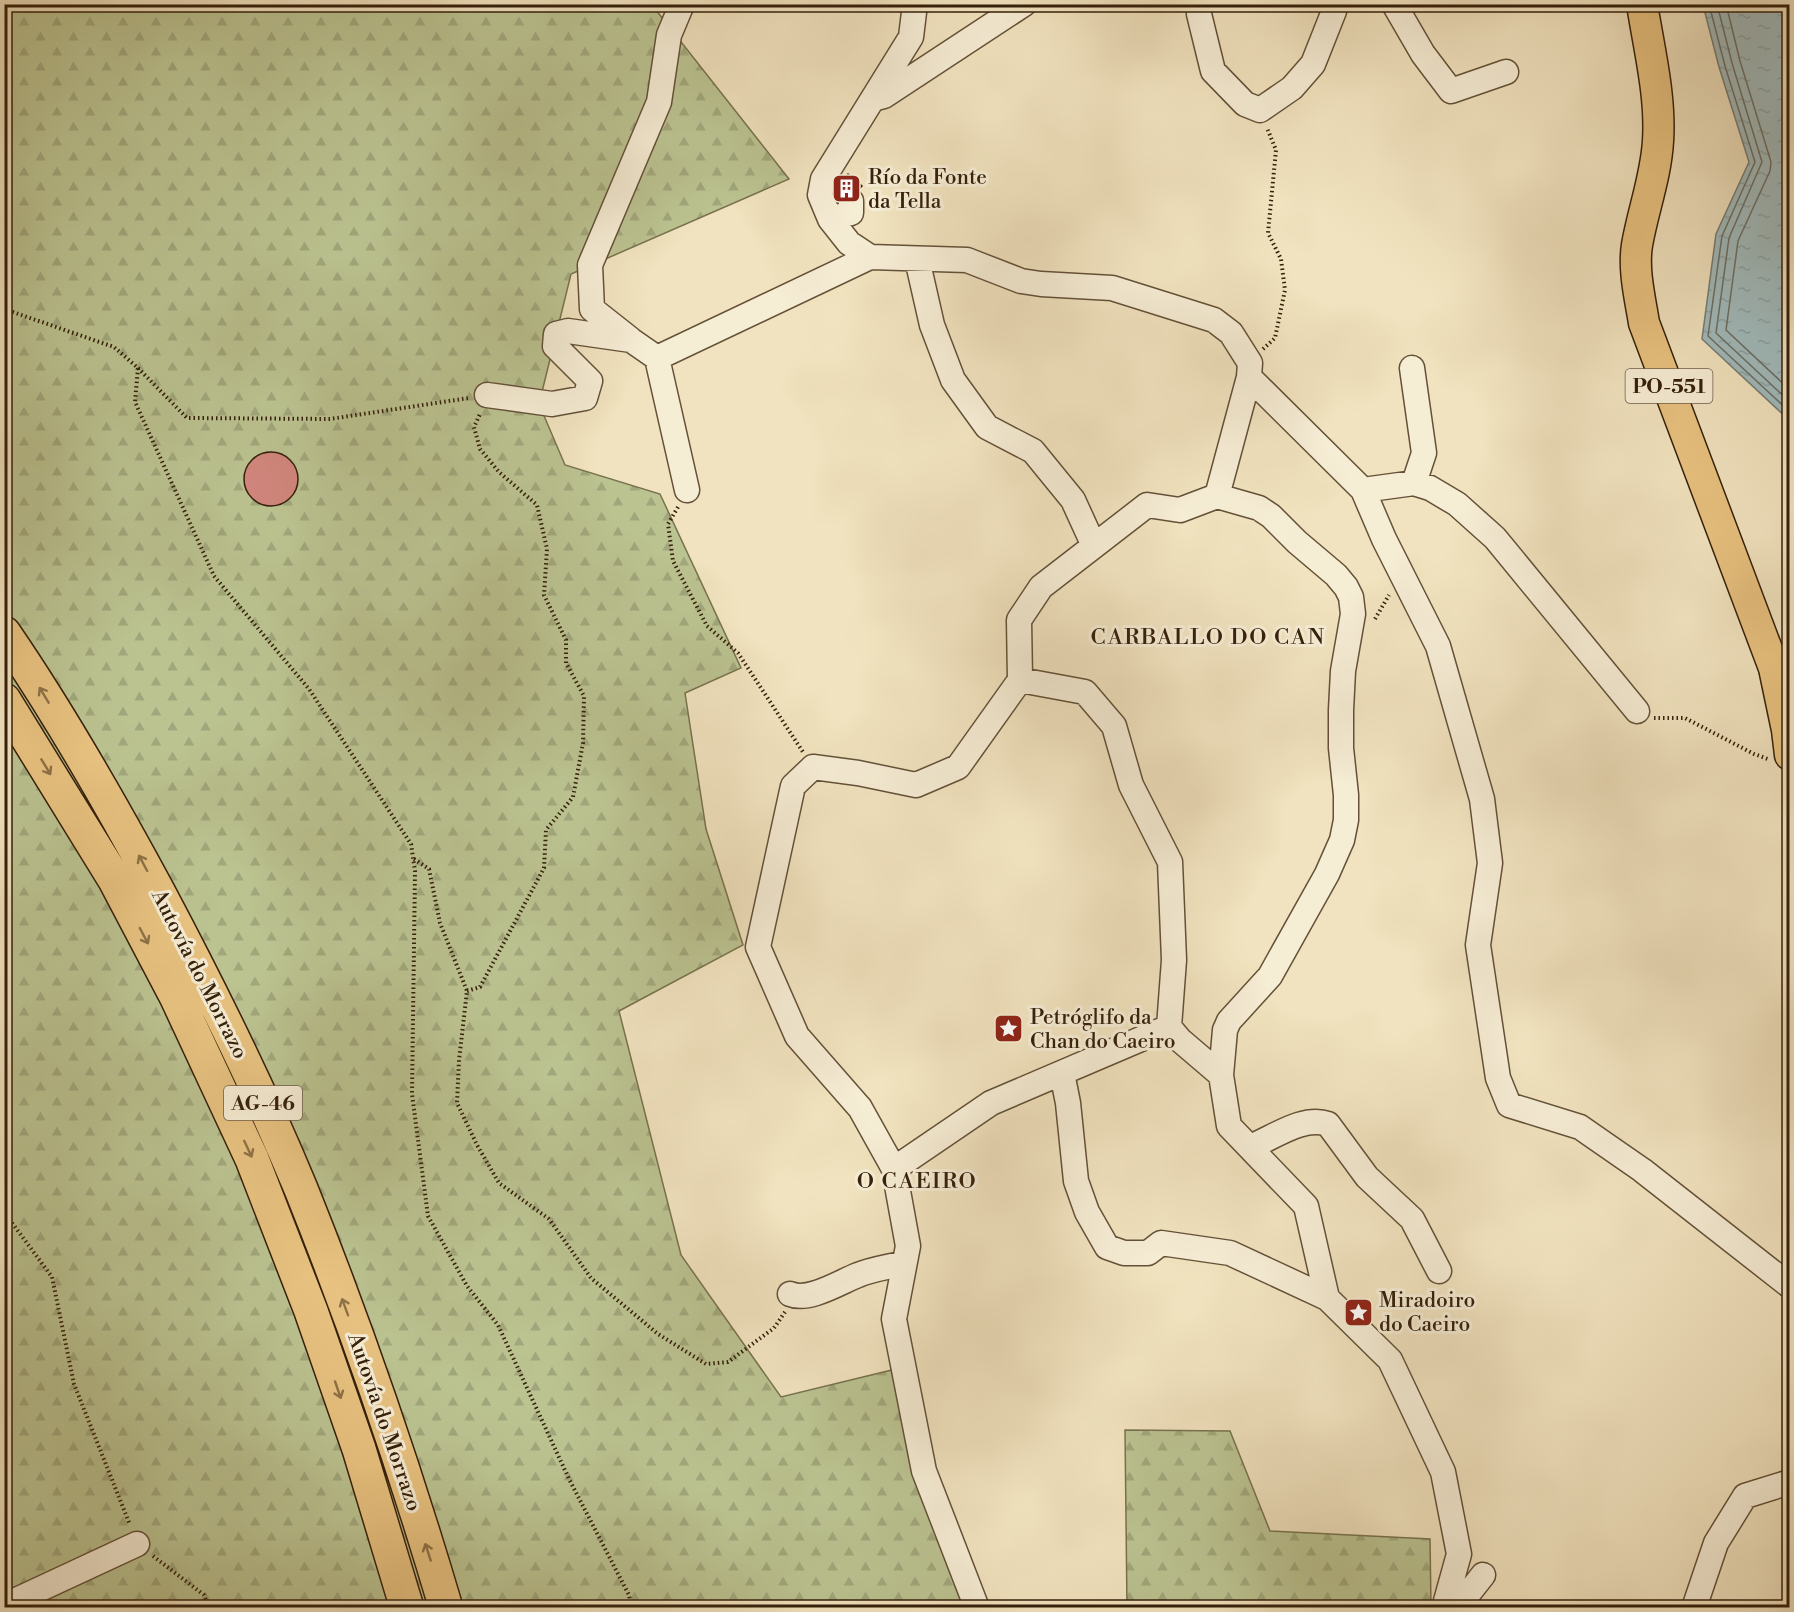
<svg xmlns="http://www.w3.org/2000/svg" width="1794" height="1612" viewBox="0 0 1794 1612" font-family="'Libre Bodoni',serif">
	<defs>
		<pattern id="forest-firs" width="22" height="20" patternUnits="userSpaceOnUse" patternTransform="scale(1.5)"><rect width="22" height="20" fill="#bbc391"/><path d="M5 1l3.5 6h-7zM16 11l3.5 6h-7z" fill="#a1a77c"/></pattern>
		<pattern id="water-ripples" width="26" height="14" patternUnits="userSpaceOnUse" patternTransform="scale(1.5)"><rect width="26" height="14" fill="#a1bbbd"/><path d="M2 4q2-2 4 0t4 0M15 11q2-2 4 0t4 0" fill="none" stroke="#8ba0a1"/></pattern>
	</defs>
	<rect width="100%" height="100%" fill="#f1e3bf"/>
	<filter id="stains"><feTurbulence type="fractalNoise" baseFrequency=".00333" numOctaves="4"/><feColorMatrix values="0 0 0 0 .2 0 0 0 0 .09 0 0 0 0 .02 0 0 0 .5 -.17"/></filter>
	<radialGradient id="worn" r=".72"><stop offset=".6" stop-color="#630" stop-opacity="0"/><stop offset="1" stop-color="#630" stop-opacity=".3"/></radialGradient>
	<path fill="url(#forest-firs)" stroke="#78724e" stroke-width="1.5" d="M5,5H652L789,179L571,274L539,404L565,465L660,494L741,668L685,693L706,829L743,945L619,1011L681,1255L781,1397L892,1370L963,1607L5,1608Z
		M1125,1430L1230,1431L1270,1531L1430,1539L1431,1607H1127Z"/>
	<path fill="url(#water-ripples)" stroke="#767d76" stroke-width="1.5" d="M1703,5H1789V420L1702,339L1716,234L1749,162L1719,67Z"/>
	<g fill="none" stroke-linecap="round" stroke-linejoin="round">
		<path stroke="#6b6e64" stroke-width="1.5" d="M1709,4L1725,66L1755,162L1722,236L1708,336L1790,412
			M1717,4L1732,63L1762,162L1729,238L1716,333L1790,402
			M1726,4L1740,61L1771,162L1770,171L1738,241L1726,330L1790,390"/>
	</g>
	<path fill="#d1867d" stroke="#35200b" stroke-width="1.5" d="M848,174L862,186L859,189L852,187L844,188L838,197L835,193L836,187Z
		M244 479a27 27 0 1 1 54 0a27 27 0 1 1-54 0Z"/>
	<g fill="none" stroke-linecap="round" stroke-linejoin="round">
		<defs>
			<path id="minor" d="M915,4L911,37L823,179L820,195L830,219L849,243L870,257L967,260L1021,281L1041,284L1112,288L1214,320L1231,333L1250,363L1249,377L1363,490L1384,539L1438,646L1482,799L1490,863L1478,945L1498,1078L1509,1105L1580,1127L1642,1170L1790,1286
				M1394,4L1423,54L1451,91L1506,72
				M1199,14L1213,71L1245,104L1260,110L1292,88L1313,64L1334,11L1333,4
				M873,99L884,96L1024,4
				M830,219L851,213V201
				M917,259L932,325L953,380L987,427L1033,451L1073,500L1094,546
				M630,339L592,309L590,265L659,102L669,35L682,4
				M657,358L687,490
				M1412,368L1424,453L1414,483
				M487,395L552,404L585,398L590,381L555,346L556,334L568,331L631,340L657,358L870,257
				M1363,490L1414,483L1430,488L1457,504L1495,538L1637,711
				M1217,496L1259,508L1271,516L1297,542L1336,575L1346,587L1351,597L1353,614L1343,671L1341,710V748L1346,795V820L1342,840L1327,874L1270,976L1229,1021L1225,1030L1221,1075
				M1020,680L1019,620L1041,587L1147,505L1180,510L1217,496L1249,377
				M1062,1073L1068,1103L1076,1181L1087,1212L1107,1247L1124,1253H1148L1161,1243L1230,1253L1327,1298
				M1250,1147C1273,1138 1303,1115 1328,1124L1367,1177L1412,1219L1439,1271
				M894,1169L991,1103L1169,1027
				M790,1294C809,1302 840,1282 858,1275C872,1269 889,1267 904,1263
				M8,1604L137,1544
				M977,1608L924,1471L894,1319L908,1246L894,1169L860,1108L797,1036L758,947L793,786L813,767L858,773L916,785L958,767L1020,680L1085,692L1114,726L1131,785L1170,862L1174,960L1169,1027L1180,1040L1221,1075L1229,1126L1306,1206L1327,1298L1390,1360L1443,1472L1459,1554L1446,1601L1448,1608
				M1457,1608L1483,1575
				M1694,1608L1716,1543L1745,1496L1790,1482"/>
			<path id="major" d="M1642,4C1649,49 1661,96 1658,141C1656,177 1643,210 1637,245C1633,270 1640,298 1644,323L1774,668L1787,730L1790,755"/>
			<path id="highway" d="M4,633C61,716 111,804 159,893C210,989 259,1088 301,1189C356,1326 404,1466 446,1608
				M4,700L115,880L176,996L252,1159L311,1311L359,1449L407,1608"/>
		</defs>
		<use href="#minor" stroke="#645138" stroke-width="27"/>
		<use href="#major" stroke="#35200b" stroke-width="33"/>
		<use href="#highway" stroke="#35200b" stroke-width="36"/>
		<path stroke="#35200b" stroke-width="4" stroke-dasharray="1.5 3" stroke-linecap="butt" d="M4,309L114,347L138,368L135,402L214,576L309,689L411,844L415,871L412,1094L428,1216L467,1286L498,1325L569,1479L629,1595L631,1608
			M1263,349L1275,338L1285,290L1281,259L1268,233L1276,150L1267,128
			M138,368L187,418L330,419L469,398
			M678,507L668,524L673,561L707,626L738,653L803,752
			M1375,619L1389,595
			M1654,718H1685L1754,754L1768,759
			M414,859L429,869L440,923L467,991L459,1060L457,1103L477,1145L499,1183L549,1219L591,1278L658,1334L706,1364L728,1362L774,1328L785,1312
			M467,991L480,987L544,868L546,830L573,797L583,743L584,696L566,663V640L544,595L547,549L537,505L499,472L480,449L474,427L480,414
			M4,1212L52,1277L74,1384L130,1525
			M153,1556L204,1595L209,1608"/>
		<use href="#minor" stroke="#f6edd5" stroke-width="24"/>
		<use href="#major" stroke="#e8c280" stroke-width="30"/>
		<use href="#highway" stroke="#e8c280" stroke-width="33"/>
	</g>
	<defs><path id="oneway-shaft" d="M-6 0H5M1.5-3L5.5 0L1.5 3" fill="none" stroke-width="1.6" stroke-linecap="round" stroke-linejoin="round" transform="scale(1.5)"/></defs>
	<g stroke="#8e7146">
		<use href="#oneway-shaft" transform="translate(44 695) rotate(-121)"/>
		<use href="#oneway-shaft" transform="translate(46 767) rotate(59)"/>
		<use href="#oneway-shaft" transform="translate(143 863) rotate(-118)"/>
		<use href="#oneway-shaft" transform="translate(144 936) rotate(62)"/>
		<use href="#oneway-shaft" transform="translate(248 1149) rotate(65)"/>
		<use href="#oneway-shaft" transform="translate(345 1307) rotate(-110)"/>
		<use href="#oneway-shaft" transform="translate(338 1390) rotate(71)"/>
		<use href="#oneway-shaft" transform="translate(428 1552) rotate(-108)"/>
	</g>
	<defs>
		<symbol id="building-square" viewBox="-11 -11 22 22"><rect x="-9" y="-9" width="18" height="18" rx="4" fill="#8f2418" stroke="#f6edd5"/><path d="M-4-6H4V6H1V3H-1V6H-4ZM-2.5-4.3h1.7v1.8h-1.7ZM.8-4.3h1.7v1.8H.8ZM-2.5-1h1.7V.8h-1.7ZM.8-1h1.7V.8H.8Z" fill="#fff"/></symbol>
		<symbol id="sight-square" viewBox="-11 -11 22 22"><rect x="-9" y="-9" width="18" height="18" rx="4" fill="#8f2418" stroke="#f6edd5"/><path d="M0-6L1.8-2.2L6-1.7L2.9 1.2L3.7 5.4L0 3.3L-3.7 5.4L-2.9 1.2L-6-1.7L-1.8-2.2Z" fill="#fff"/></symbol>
	</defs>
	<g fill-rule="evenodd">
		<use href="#building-square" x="830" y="172" width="33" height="33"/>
		<use href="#sight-square" x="992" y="1012" width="33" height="33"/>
		<use href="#sight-square" x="1342" y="1296" width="33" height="33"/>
	</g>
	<g text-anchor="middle" stroke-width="6" stroke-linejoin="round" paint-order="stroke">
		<g fill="#f6edd5" stroke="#6f5e48" stroke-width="1.5">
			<rect x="1625.5" y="369" width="87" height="34" rx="4.5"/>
			<rect x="224" y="1086" width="78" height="34" rx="4.5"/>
		</g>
		<g font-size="20" font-weight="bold" fill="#35200b">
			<text x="1669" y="393">PO-551</text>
			<text x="263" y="1110">AG-46</text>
		</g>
		<g font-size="21" fill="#35200b" stroke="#f6edd5" text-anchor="start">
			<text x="868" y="184">Río da Fonte<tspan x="868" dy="24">da Tella</tspan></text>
			<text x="1030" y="1024">Petróglifo da<tspan x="1030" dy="24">Chan do Caeiro</tspan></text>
			<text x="1379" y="1307">Miradoiro<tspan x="1379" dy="24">do Caeiro</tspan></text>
		</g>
		<g font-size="21" fill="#35200b" stroke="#f6edd5">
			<text transform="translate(200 974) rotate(63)" y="7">Autovía do Morrazo</text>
			<text transform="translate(385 1422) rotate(71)" y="7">Autovía do Morrazo</text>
		</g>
		<g font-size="22" letter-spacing="1.5" fill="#35200b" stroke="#f6edd5">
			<text x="1208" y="644">CARBALLO DO CAN</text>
			<text x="917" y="1188">O CAEIRO</text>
		</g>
	</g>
	<rect width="1794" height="1612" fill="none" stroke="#f1e3bf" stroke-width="24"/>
	<rect x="6" y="6" width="1782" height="1600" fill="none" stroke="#35200b" stroke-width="3"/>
	<rect x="12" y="12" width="1770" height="1588" fill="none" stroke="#35200b" stroke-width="1.5"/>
	<rect width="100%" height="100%" filter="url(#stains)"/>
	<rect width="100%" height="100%" fill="url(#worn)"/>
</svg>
